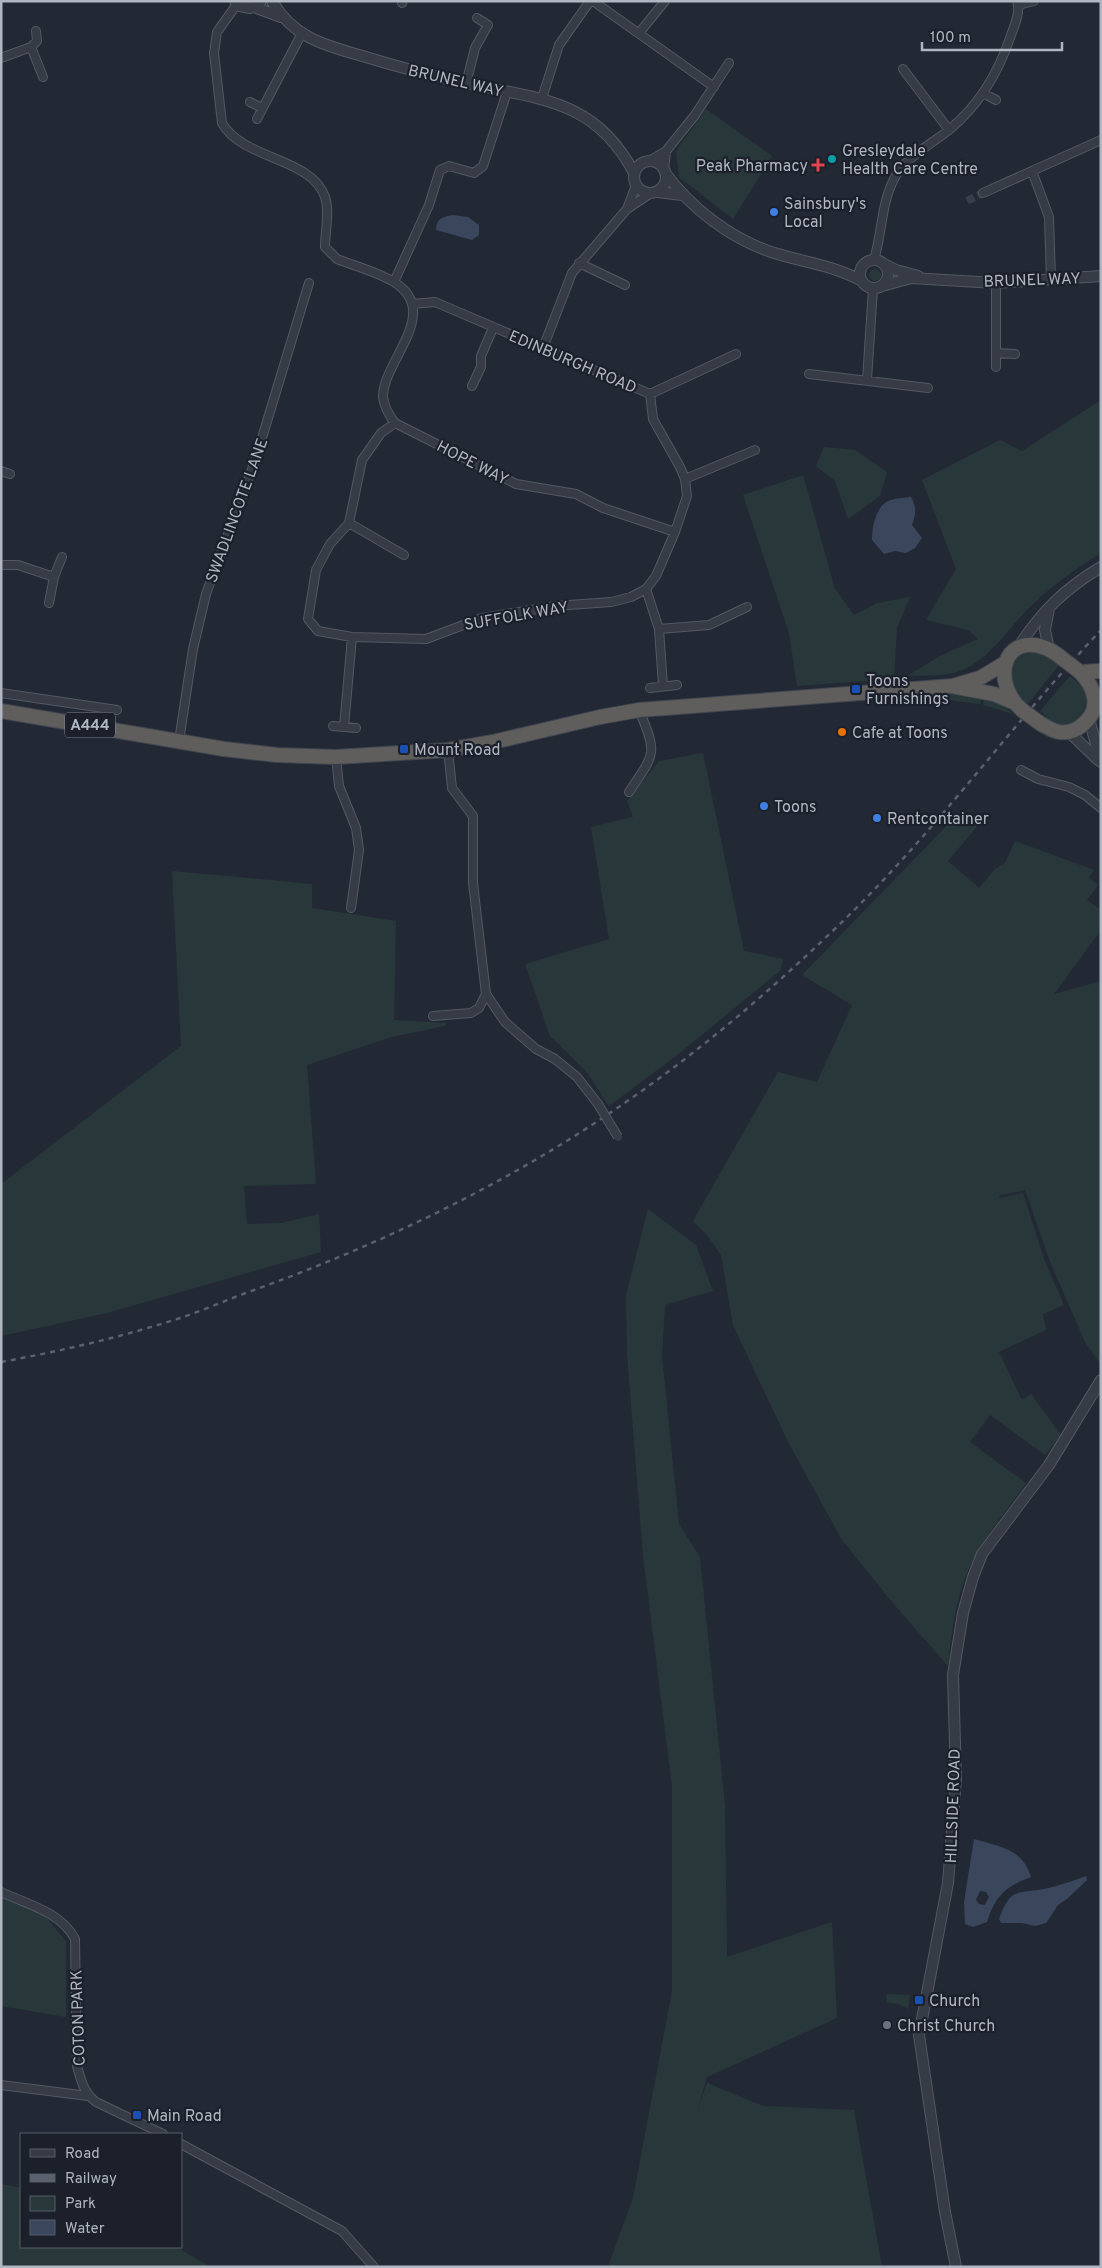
<svg xmlns="http://www.w3.org/2000/svg" width="1102" height="2268" viewBox="0 0 1102 2268" font-family="Overpass,sans-serif">
	<rect width="100%" height="100%" fill="#222935"/>
	<path fill="#28383a" d="M706,109L772,156L733,219L679,177L676,151Z
		M869 275a6 6 0 1 1 12 0a6 6 0 1 1-12 0Z
		M1101,400V553C1077,568 1054,584 1033,604C1008,627 988,665 953,673C938,677 921,675 907,676L940,656L978,639L968,630L926,620L956,569L922,480L1000,440L1022,451Z
		M824,447L855,450L887,472L880,496L848,519L835,481L816,466Z
		M803,475L835,589L854,615L877,603L910,597L897,628L894,679L797,686L789,633L743,495Z
		M1038,650L1059,665L1026,706L1018,699L1009,681L1012,659L1018,654Z
		M1070,676L1087,691C1089,721 1068,731 1043,720L1046,716L1040,711Z
		M967,694L982,696L980,704L912,695Z
		M985,697L1006,707L1013,714L983,705Z
		M703,753L744,951L783,959L780,971L676,1056L609,1106L586,1071L550,1036L525,964L609,939L591,827L633,817L627,801L659,761Z
		M959,813L979,824L948,861L979,888L994,870L1005,863L1015,841L1094,870L1089,878L1098,885L1087,900L1101,910V930L1054,994L1101,981V1365L1085,1342L1050,1262L1025,1190L998,1196L1000,1198L1023,1193L1044,1259L1064,1305L1043,1314L1046,1330L999,1352L1022,1400L1031,1394L1061,1435L1045,1455L990,1415L970,1442L1026,1483C1009,1507 988,1532 974,1558C956,1592 952,1628 948,1666L892,1602L842,1540L788,1442L733,1325L721,1255L707,1235L693,1221L778,1072L817,1082L852,1005L802,975Z
		M172,871L312,884V908L396,921L394,1020L447,1023L444,1026L392,1037L307,1065L316,1184L244,1186L247,1224L281,1223L319,1214L321,1252L107,1313L1,1336V1184L181,1046Z
		M648,1209L696,1245L713,1291L665,1305L662,1356L679,1524L700,1557L725,1806L727,1957L832,1922L837,2018L707,2077L697,2111L707,2083L763,2106L854,2110L882,2267H608L633,2198L672,1991V1786L643,1555L627,1354L626,1295Z
		M1,1896L45,1916L66,1941V2017L1,2006Z
		M887,1994L910,1995L908,2009L899,2004L886,2002Z
		M1,2184L21,2188V2247H176L211,2267H1Z"/>
	<path fill="#39465c" fill-rule="evenodd" d="M453,215L468,217L479,225V235L472,240L436,230C437,218 442,217 453,215Z
		M911,497C917,508 916,514 912,525L922,538L915,548L906,553L895,551L884,554L872,540C872,527 876,504 891,500C897,498 905,498 911,497Z
		M974,1839C1000,1847 1022,1848 1031,1877C1006,1886 995,1896 987,1922L973,1927L965,1924L964,1902ZM980,1891L986,1892L989,1897L985,1905L979,1904L976,1900Z
		M1086,1876L1087,1880L1067,1899L1058,1905L1046,1923L1035,1926L1022,1923H1001L999,1919C1011,1887 1016,1894 1044,1889C1058,1886 1073,1881 1086,1876Z"/>
	<g fill="none" stroke-linecap="round" stroke-linejoin="round">
		<path stroke="#373e4a" stroke-width="8" stroke-dasharray="8 4" stroke-linecap="butt" d="M967,201L983,193"/>
		<defs>
			<path id="minor" d="M593,1L714,87
				M402,3L403,1
				M237,4L217,32L214,53L222,123C243,160 311,157 325,197C330,211 325,232 325,247L337,259C355,266 377,272 394,282C442,312 385,359 383,395C383,404 389,416 395,423L516,484L576,494L603,508L675,532
				M1018,5L1034,1
				M639,33L665,1
				M31,47L37,41L36,31
				M1,58L31,47L43,77
				M903,69L949,130
				M466,84L475,48L488,25L477,18
				M983,93L996,100
				M542,98L559,45L590,1
				M250,102L262,108
				M257,119L302,33
				M649,161L666,151L695,115L729,63
				M664,170L666,151
				M983,193L1032,171
				M627,209L636,185
				M874,260C882,234 881,204 894,179C906,156 931,145 950,129C979,105 998,73 1010,38C1014,26 1021,13 1017,1
				M579,263L625,285
				M1051,279L1049,217L1032,171L1101,140
				M394,282L429,205L440,170L449,166L474,173L483,166L507,92
				M412,304L435,302L650,394
				M543,348L572,273L627,209L651,193
				M996,353L1015,354
				M996,367V283
				M809,374L928,388
				M867,380L873,288
				M472,386L481,367V356L493,328
				M650,394L736,354
				M395,423L381,433L362,460L349,523L330,544L316,570L308,619L318,631L352,637L426,639L482,618L555,606L611,602L631,597L646,589L656,576L675,532L687,496L685,479L680,467L653,419L650,394
				M1,471L10,474
				M685,479L755,450
				M349,523L404,555
				M1,565H18L54,577
				M646,589L659,629L663,686
				M49,603L54,577L62,557
				M659,629L709,625L747,607
				M650,688L677,685
				M1,693L117,710
				M333,726L356,728
				M344,727L352,637
				M179,741L193,649L206,594L255,461L309,283
				M448,750L452,788L473,816V883L486,994L505,1022L536,1049L555,1059L577,1077L598,1104
				M336,757L339,786L356,828L359,850L351,908
				M1021,770L1038,779L1069,787L1085,795L1101,808
				M629,792C655,753 658,755 639,710
				M433,1016L471,1013L479,1008L486,994
				M1,1892C27,1904 61,1912 75,1939L77,2066C81,2081 84,2093 96,2102L163,2134
				M1,2085L88,2096
				M181,2144L342,2231L374,2267"/>
			<path id="tertiary" d="M235,1L240,6L250,8L261,1
				M272,1C292,36 323,45 359,55C395,66 432,76 469,84C540,99 596,100 634,173
				M254,7L281,17
				M634 177a16 16 0 1 1 32 0a16 16 0 1 1-32 0Z
				M666,174C691,208 730,238 771,252C802,262 833,265 862,281
				M657,192L682,195
				M860 274a14 14 0 1 1 28 0a14 14 0 1 1-28 0Z
				M884,264L896,270L918,276
				M882,286L911,278L996,283L1101,276
				M1049,608L1045,630L1049,649
				M1017,649C1041,612 1063,590 1101,567
				M1089,719L1101,762
				M1069,732L1098,760
				M956,2267L945,2212L919,2035L948,1883L956,1778L953,1675L963,1613L973,1577L982,1554L1049,1465L1101,1380"/>
			<path id="trunk" d="M1080,672L1101,671
				M956,687L994,694L1013,702
				M1022,710C992,684 1001,634 1043,647C1050,649 1057,654 1063,659
				M1,711L224,749L277,755L336,757L448,750L493,742L600,717L639,710L953,686L980,678L1005,663
				M1041,724C1047,727 1053,731 1059,732C1067,733 1075,731 1081,726C1102,711 1096,688 1080,672"/>
		</defs>
		<use href="#minor" stroke="#535963" stroke-width="10"/>
		<use href="#tertiary" stroke="#535963" stroke-width="12"/>
		<use href="#trunk" stroke="#404650" stroke-width="16"/>
		<use href="#minor" stroke="#363b45" stroke-width="8"/>
		<use href="#tertiary" stroke="#363b45" stroke-width="10"/>
		<use href="#trunk" stroke="#605e5c" stroke-width="14"/>
		<path stroke="#5a616e" stroke-width="2.5" stroke-dasharray="5 5" stroke-linecap="butt" d="M1,1362C61,1351 122,1337 180,1318C201,1311 222,1302 243,1294C381,1245 516,1180 636,1095C710,1043 779,983 844,920C937,830 1012,724 1101,630"/>
		<defs>
			<path id="minor-bridge" d="M598,1104L618,1137"/>
			<path id="trunk-bridge" d="M1063,659L1080,672
				M1022,710L1041,724"/>
		</defs>
		<use href="#minor-bridge" stroke="#535963" stroke-width="10" stroke-linecap="butt"/>
		<use href="#trunk-bridge" stroke="#404650" stroke-width="16" stroke-linecap="butt"/>
		<use href="#minor-bridge" stroke="#363b45" stroke-width="8"/>
		<use href="#trunk-bridge" stroke="#605e5c" stroke-width="14"/>
	</g>
	<circle fill="#0f9aa8" stroke="#1b202a" stroke-width="2" cx="832" cy="159" r="5"/>
	<path fill="#e0444e" stroke="#1b202a" stroke-width="2" d="M815.5 157.5h5v5h5v5h-5v5h-5v-5h-5v-5h5z"/>
	<g fill="#3f7fe0" stroke="#1b202a" stroke-width="2">
		<circle cx="774" cy="212" r="5"/>
		<circle cx="764" cy="806" r="5"/>
		<circle cx="877" cy="818" r="5"/>
	</g>
	<g fill="#1a4fb4" stroke="#1b202a" stroke-width="2">
		<rect x="851" y="684" width="10" height="10" rx="2.5"/>
		<rect x="399" y="744" width="10" height="10" rx="2.5"/>
		<rect x="914" y="1995" width="10" height="10" rx="2.5"/>
		<rect x="132" y="2110" width="10" height="10" rx="2.5"/>
	</g>
	<circle fill="#e8710a" stroke="#1b202a" stroke-width="2" cx="842" cy="732" r="5"/>
	<circle fill="#6b7280" stroke="#1b202a" stroke-width="2" cx="887" cy="2025" r="5"/>
	<g text-anchor="middle" stroke-width="4.5" stroke-linejoin="round" paint-order="stroke">
		<rect fill="#1b202a" stroke="#838994" stroke-width="1" x="65" y="712.5" width="50" height="25" rx="4"/>
		<g font-size="15" font-weight="bold" fill="#b0b6c2">
			<text x="90" y="730">A444</text>
		</g>
		<g font-size="16" fill="#b0b6c2" stroke="#1b202a">
			<text transform="translate(456 80) rotate(13)" y="6">BRUNEL WAY</text>
			<text transform="translate(1032 279) rotate(-2)" y="6">BRUNEL WAY</text>
			<text transform="translate(573 361) rotate(23)" y="6">EDINBURGH ROAD</text>
			<text transform="translate(473 462) rotate(27)" y="6">HOPE WAY</text>
			<text transform="translate(236 510) rotate(-70)" y="6">SWADLINCOTE LANE</text>
			<text transform="translate(516 615) rotate(-10)" y="6">SUFFOLK WAY</text>
			<text transform="translate(952 1806) rotate(-88)" y="6">HILLSIDE ROAD</text>
			<text transform="translate(77 2018) rotate(-92)" y="6">COTON PARK</text>
		</g>
		<g font-size="16" fill="#b0b6c2" stroke="#1b202a" text-anchor="start">
			<text x="842" y="156">Gresleydale<tspan x="842" dy="18">Health Care Centre</tspan></text>
			<text x="808" y="171" text-anchor="end">Peak Pharmacy</text>
			<text x="784" y="209">Sainsbury's<tspan x="784" dy="18">Local</tspan></text>
			<text x="866" y="686">Toons<tspan x="866" dy="18">Furnishings</tspan></text>
			<text x="852" y="738">Cafe at Toons</text>
			<text x="414" y="755">Mount Road</text>
			<text x="774" y="812">Toons</text>
			<text x="887" y="824">Rentcontainer</text>
			<text x="929" y="2006">Church</text>
			<text x="897" y="2031">Christ Church</text>
			<text x="147" y="2121">Main Road</text>
		</g>
	</g>
	<rect width="1102" height="2268" fill="none" stroke="#b0b6c2" stroke-width="5"/>
	<rect x="20" y="2133" width="162" height="115" fill="#1b202a" stroke="#575c67"/>
	<rect x="30" y="2149" width="25" height="8" fill="#363b45" stroke="#575c67"/>
	<text x="65" y="2158" font-size="15" fill="#b0b6c2">Road</text>
	<rect x="30" y="2174" width="25" height="8" fill="#5a616e" stroke="#575c67"/>
	<text x="65" y="2183" font-size="15" fill="#b0b6c2">Railway</text>
	<rect x="30" y="2196" width="25" height="15" fill="#28383a" stroke="#575c67"/>
	<text x="65" y="2208" font-size="15" fill="#b0b6c2">Park</text>
	<rect x="30" y="2220" width="25" height="15" fill="#39465c" stroke="#575c67"/>
	<text x="65" y="2233" font-size="15" fill="#b0b6c2">Water</text>
	<path d="M922 42v8h140v-8" fill="none" stroke="#b0b6c2" stroke-width="2.5"/>
	<text x="930" y="42" font-size="15" fill="#b0b6c2" stroke="#1b202a" stroke-width="4" paint-order="stroke">100 m</text>
</svg>
